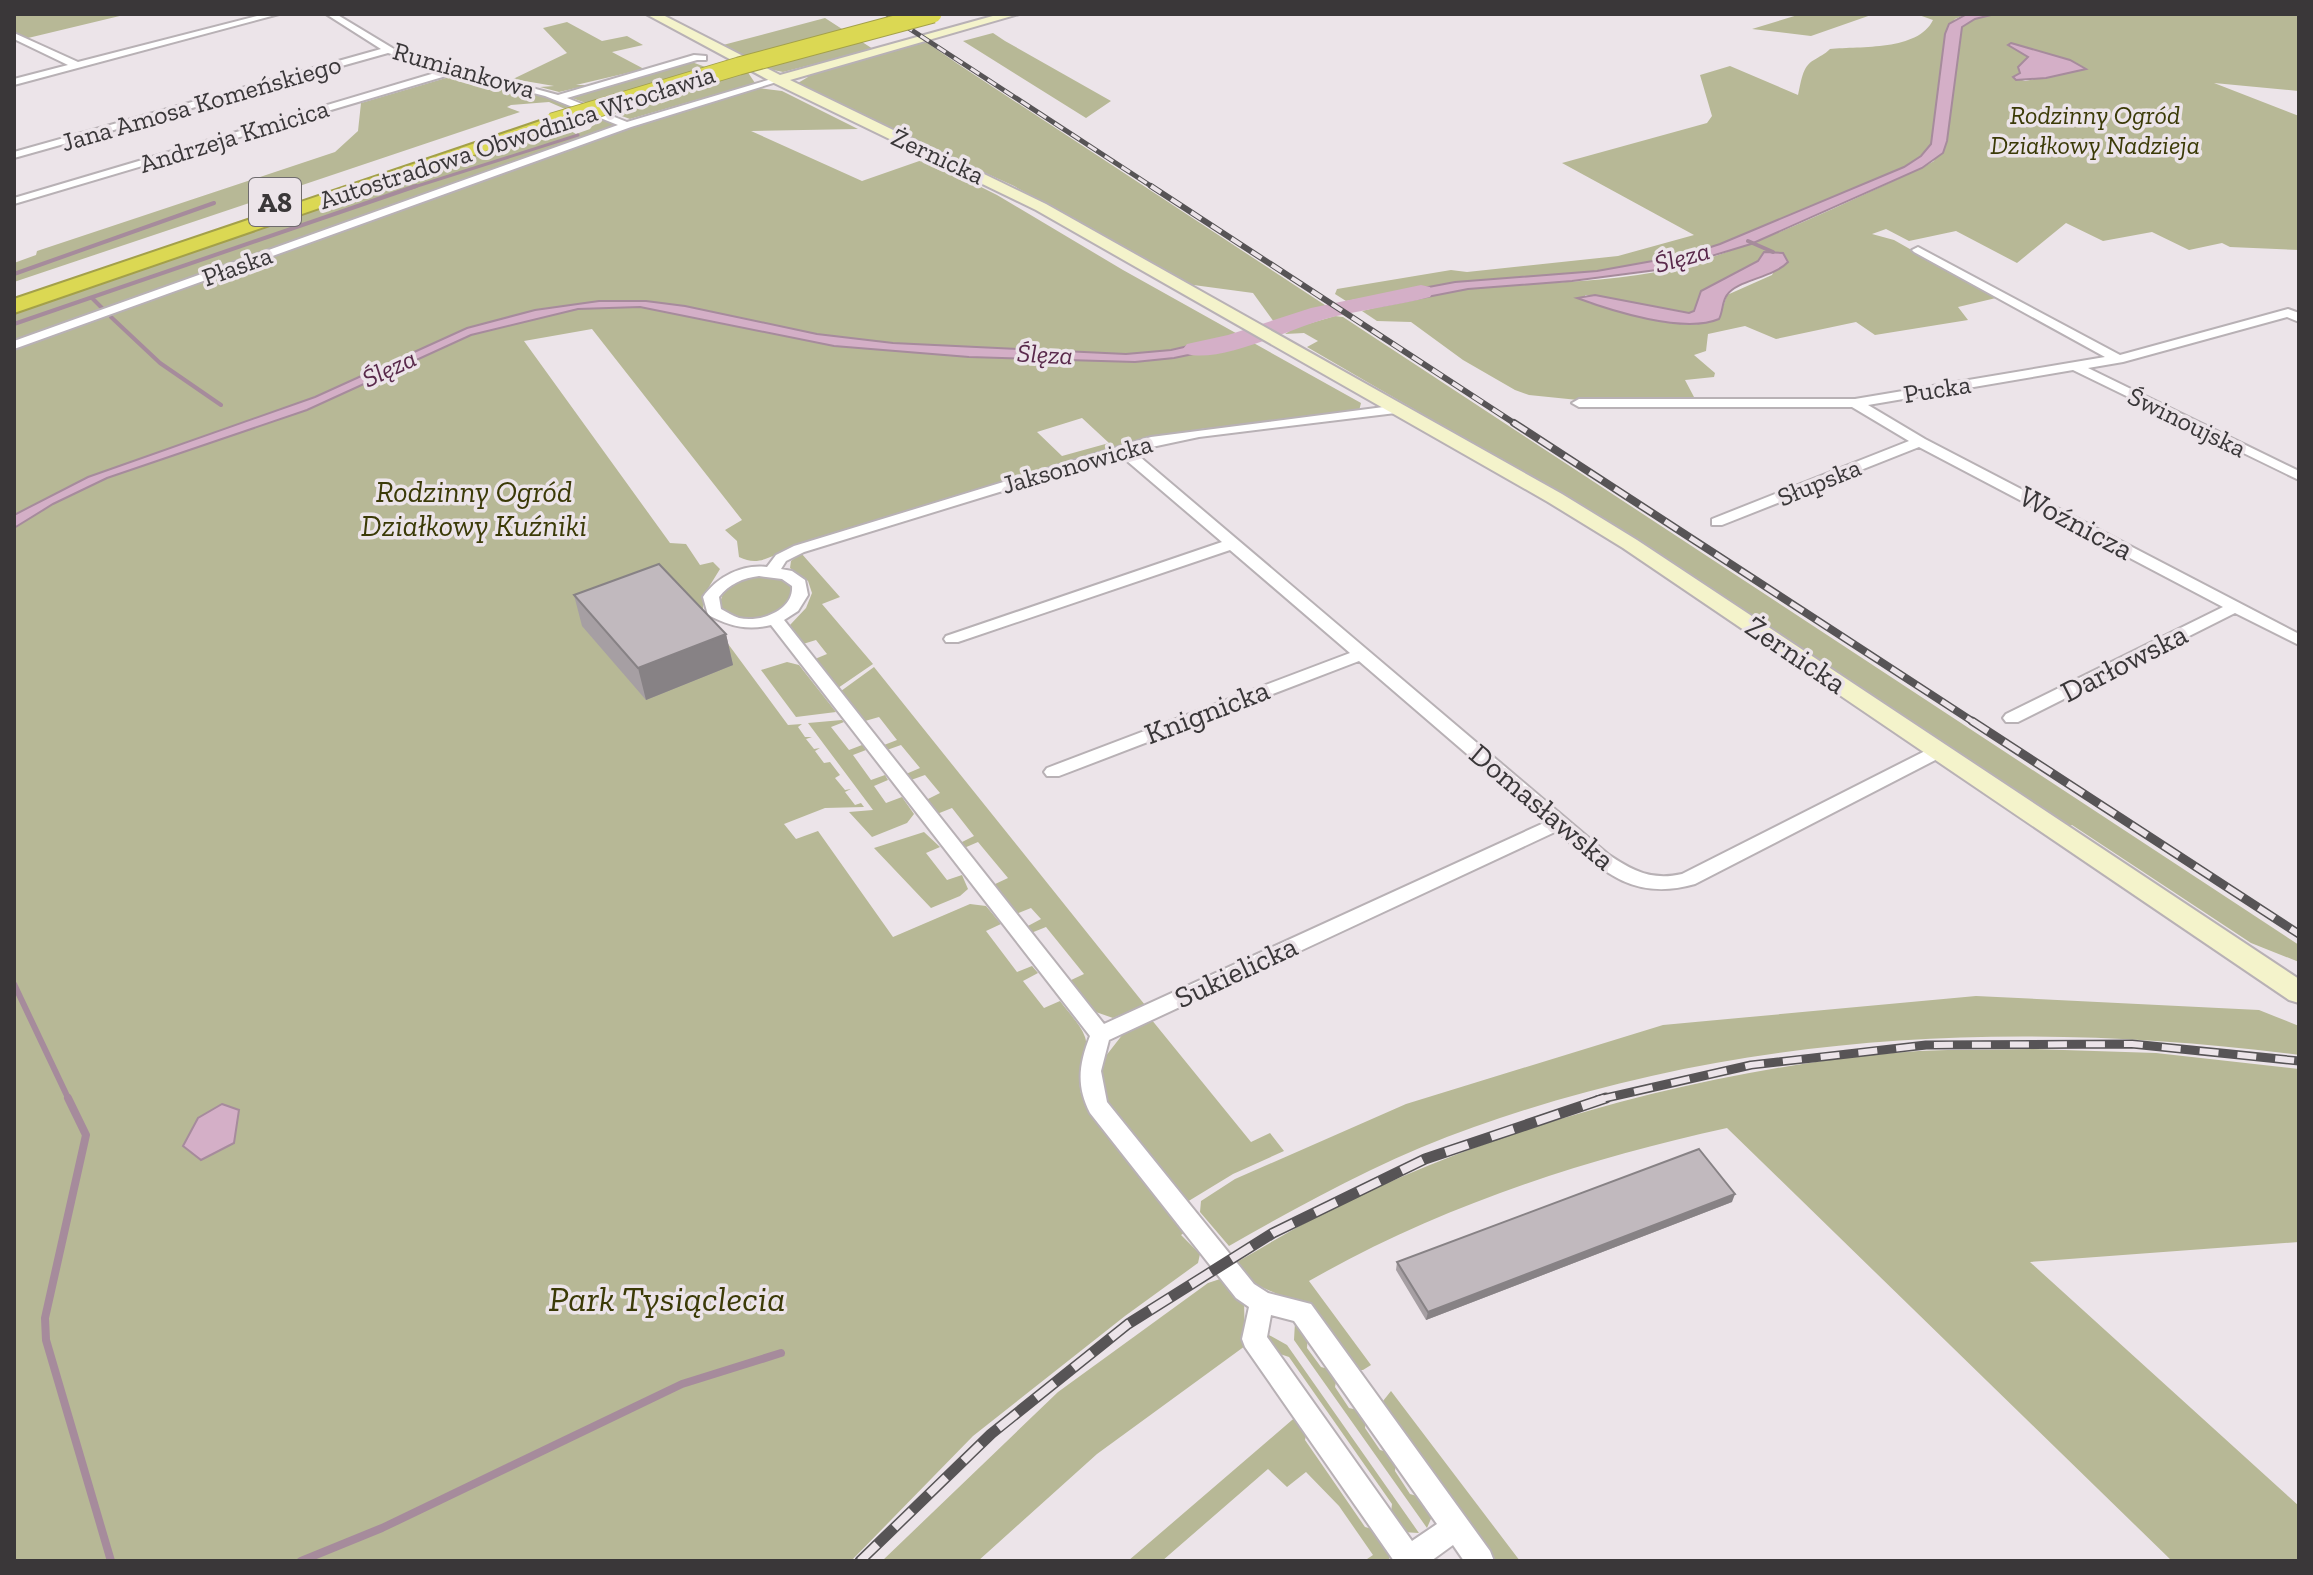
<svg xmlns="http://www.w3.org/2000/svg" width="2313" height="1575" viewBox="0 0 2313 1575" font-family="'Zilla Slab',serif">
	<rect width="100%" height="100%" fill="#ece4e9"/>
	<path fill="#b7b896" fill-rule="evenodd" d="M14,14H128L28,38L14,32Z
		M1801,14H1874L1811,36L1752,29Z
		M1916,14H1967L1955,19L1945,34L1931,144L1921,156L1904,167L1720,244L1686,255L1597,271L1455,282L1346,301L1335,294L1337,289L1451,270L1467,272L1618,256L1694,235L1562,163L1707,123L1712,116L1700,75L1730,66L1798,95C1801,83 1802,66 1814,60C1820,56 1824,55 1830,49C1861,46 1918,51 1933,20Z
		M1995,14H2299V91L2214,83L2299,116V250L2230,247L2222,243L2189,250L2152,232L2103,241L2066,223L2017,263L1956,231L1909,241L1886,229L1872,234L1894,240L1996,298L1958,307L1968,320L1875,335L1856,322L1776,339L1745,326L1708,334L1706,351L1694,355L1715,373L1714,377L1685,380L1694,397L1578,400L1529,395L1515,390L1463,360L1411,322L1377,321L1362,311C1397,302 1433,293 1469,289C1537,281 1608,284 1675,268C1760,246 1842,204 1922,168L1934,161L1951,113L1950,103L1962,27L1975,19ZM2011,43L2070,60L2086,69L2025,81L2013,77L2020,73L2028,57ZM1764,252L1783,253L1772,275L1727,295L1719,319C1681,335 1628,312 1589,303L1585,295L1689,313L1694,311L1702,291L1758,261Z
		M825,18L873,49L783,72L773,70L723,45Z
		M567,22L602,41L627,36L643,45L612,52L644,69L576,85H589L559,92L540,87L554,86L513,79L567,53L543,28Z
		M993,33L1005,41L1111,101L1086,118L963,41Z
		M926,42L958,64L1328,307L1274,322L1253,293L1186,284L1014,186L860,116L798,83L808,77L804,75Z
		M689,61L711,69L747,71L755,83L630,119L572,98Z
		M456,75C486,80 600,108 614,125L14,342V314L517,140L564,127L576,134L590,129L595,122L549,102L511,105L507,107L520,112L14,282V263L36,255L37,251L335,152L358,131L361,103Z
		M757,88L782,91L858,129L751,131L862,181L925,159L997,195L1123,270L1361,403L1359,411L1201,429L1145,439L789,548C771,556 759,567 739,557L737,541L725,530L742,520L592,329L524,341L670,543L686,544L700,565L713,562L720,569L704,595L703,610L788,725L802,724L798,727L805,737H812L806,739L814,749L820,748L815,751L824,763L830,762L840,775L835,778L845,790L851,789L845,792L855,805L861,803L864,807L825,808L784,824L796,839L818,831L893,937L970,904L986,906L1001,924L986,931L1017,972L1032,966L1038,973L1023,981L1044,1008L1060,1001C1068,1012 1081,1025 1085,1037C1092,1059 1070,1073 1085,1104L1187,1231L1181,1235L1200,1254L1198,1263L1125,1316L973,1436L851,1561H14V348L630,126ZM1082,418L1109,443L1062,456L1037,432Z
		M1335,316L1343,317L2299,945V962L2251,943L2072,825L2068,827L1608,522L1307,347L1318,341L1304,333L1285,334L1294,328Z
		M801,553L840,597L822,604L873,664L838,688L815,659L827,654L816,640L803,644L790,625L806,608L812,593L808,581L790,568L791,561Z
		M767,576C780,578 792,581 795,594C790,600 784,610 778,613C761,624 731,622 719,605L724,591L742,579Z
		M787,662L799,665L836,712L796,717L761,670Z
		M874,667L1145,1005L1113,1018L1093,1011L1069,981L1084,974L1046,927L1031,933L1026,927L1041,919L1031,908L1016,914L993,885L1008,878L978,842L964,848L960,843L974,836L952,808L937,814L926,800L940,793L925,775L911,780L906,774L920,768L901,745L887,750L884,745L897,740L879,717L865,721L841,691Z
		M842,720L844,722L831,727L849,750L862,745L866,750L853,755L871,780L885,775L888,780L874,786L886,803L902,797L914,814L907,823L872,837L849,812L873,810L808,723Z
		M924,832L940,847L926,853L947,880L962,875L968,889L960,896L931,908L874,848Z
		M1976,996L2259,1010L2299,1026V1055C2018,1019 1742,1032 1474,1127C1388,1157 1308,1201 1229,1246L1200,1212L1201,1201L1235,1179L1406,1104L1663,1025Z
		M1151,1019L1251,1142L1270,1133L1284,1151L1233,1174L1187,1202L1108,1106L1101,1071L1105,1057L1123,1034Z
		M2033,1049L2156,1053L2299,1069V1242L2030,1262L2299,1506V1561H2172L1727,1128C1581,1160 1439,1207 1309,1281L1371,1365L1363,1370H1355L1302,1305L1248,1281L1250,1278L1237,1262C1270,1243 1303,1223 1338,1206C1507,1122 1730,1064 1919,1051C1957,1049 1995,1050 2033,1049Z
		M1223,1278L1244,1300L1245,1346L1097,1454L978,1561H882L1058,1392L1208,1283Z
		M1295,1322H1299L1308,1333L1307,1348L1321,1367L1332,1370L1337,1377L1335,1387L1349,1408L1362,1411L1366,1419L1365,1428L1380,1450L1391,1453L1396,1462L1395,1471L1410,1494L1427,1499L1433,1514L1427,1528L1294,1340Z
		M1269,1335L1287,1345L1419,1533L1402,1532L1390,1521L1392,1504L1289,1357L1274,1352L1267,1338Z
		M1391,1391L1520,1561H1492L1379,1406Z
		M1299,1414L1308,1426L1305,1440L1365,1527C1382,1532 1392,1542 1389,1561H1364L1373,1555L1339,1506L1306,1472L1287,1487L1268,1469L1162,1561H1128Z"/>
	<path fill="#d4afc7" stroke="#a68b9c" stroke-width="2" d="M1967,14H1995L1975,19L1962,27L1947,141L1943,153L1922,168L1751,244L1672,268L1572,281L1468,289L1381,306L1370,298L1455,282L1597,271L1686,255L1720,244L1904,167L1921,156L1931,144L1945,34L1949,24Z
		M2011,43L2070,60L2086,69L2046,78L2016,80L2013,77L2020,73L2018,67L2028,57L2008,45Z
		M1764,252L1783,253L1788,262C1773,278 1737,280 1727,295C1722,301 1723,312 1719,319C1684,334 1612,311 1577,298L1595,295L1689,313L1694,311L1701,291L1758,261Z
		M599,301H646L685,306L817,334L893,343L1126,354L1171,350L1232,336L1251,342L1174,358L1135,362L969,357L834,346L640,307L578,309L471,335L307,410L107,478L53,504L14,528V515L88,477L315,397L467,328L535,310Z
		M222,1104L239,1110L234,1143L201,1160L183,1146L198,1118Z"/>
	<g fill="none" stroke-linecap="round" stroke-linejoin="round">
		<path stroke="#a68b9c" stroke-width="3" d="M411,188L578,135"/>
		<path stroke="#a68b9c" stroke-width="4" d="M1748,241L1773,252
			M14,274L214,203
			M92,298L103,309
			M111,317L160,363L221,405
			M14,324L416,186"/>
		<path stroke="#a68b9c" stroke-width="6" d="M14,984L69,1100"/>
		<path stroke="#a68b9c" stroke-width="8" d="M68,1098L86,1135L45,1318L46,1340L111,1561
			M301,1561L382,1528L682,1384L781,1353"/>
		<path fill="#d4afc7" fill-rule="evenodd" d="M1421,285L1430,287L1433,292L1430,297C1395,306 1359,310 1325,319C1290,329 1221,363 1187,354L1183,349L1187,344L1228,335L1311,308Z"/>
		<defs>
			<path id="street" d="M265,14H279L14,85V79L68,65L14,39V33L78,62Z
				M326,14H336L399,52L558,95L694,55L706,56V60H697L567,98L627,122L775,78L783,80L631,127L14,349V341L618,125L545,96L456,73L14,204V198L445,70L388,53L14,158V152L381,49Z
				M1918,247L2120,355L2288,309L2299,313V322L2287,317L2123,362L2088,368L2299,471V480L2073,370L1868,405L1925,439L2299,634V645L2235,613L2018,722H2006L2003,718L2006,714L2223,607L1919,447L1722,525H1712V519L1909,441L1852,407H1579L1572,403L1579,399H1855L2105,357L1914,252L1912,250Z
				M1399,405L1406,409L1404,412L1199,437L1133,451L1609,855C1633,871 1652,881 1682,874L1933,747L1939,745L1948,751L1945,755L1695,884C1632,902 1601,870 1557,831L1109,1040L1101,1071L1107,1102L1254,1284L1268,1293L1311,1304L1490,1551L1494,1561H1464L1453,1545L1431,1561H1394L1245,1347L1242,1339L1249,1307L1236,1298L1090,1113C1076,1086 1079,1064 1090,1036L771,625C747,631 730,626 708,615L703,597C717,577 742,564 767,567L776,555L794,546L1151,437ZM1120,455L1222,542L946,636L944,639L946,642H958L1230,550L1350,653L1047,768L1044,772L1047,776H1059L1359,661L1546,822L1104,1024L784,620L798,611L808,595L805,580L792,571L781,569L786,561L804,552ZM759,576L782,579L792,586C794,610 761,623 739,618C733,616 727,612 721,609L719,597C729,584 743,578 759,576ZM1271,1315L1294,1321L1437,1524L1412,1541L1267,1337Z"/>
			<path id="secondary" d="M646,14H661L780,75L1000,14H1019L790,80L1046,204L1562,494L1637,540L2299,979V1003L2289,1000L1623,548L1548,502L1036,210L774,83Z"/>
			<path id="highway" d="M552,117L558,118L561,122L558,126L14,313V299Z"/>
		</defs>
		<use href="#street" stroke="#b8b1b5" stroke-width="4"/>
		<use href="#secondary" stroke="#b8b1b5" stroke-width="4"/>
		<use href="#highway" stroke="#a3a04a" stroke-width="4"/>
		<use href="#street" fill="#fff" fill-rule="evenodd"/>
		<use href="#secondary" fill="#f4f3cb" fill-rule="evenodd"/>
		<use href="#highway" fill="#dbd853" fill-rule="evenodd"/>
		<defs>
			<path id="rail-far4" d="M887,14L1154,188"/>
			<path id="rail-far3" d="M1151,186L1517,425"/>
			<path id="rail-far2" d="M1514,423L1975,723"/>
			<path id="rail-far1" d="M1972,721L2299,934
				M1597,1100L1751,1065L1926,1045L2132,1044L2299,1061"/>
			<path id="rail" d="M860,1561L991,1434L1128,1324L1273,1233L1425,1159L1606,1098"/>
		</defs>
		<use href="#rail-far4" stroke="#575456" stroke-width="5"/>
		<use href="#rail-far3" stroke="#575456" stroke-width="6"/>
		<use href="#rail-far2" stroke="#575456" stroke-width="8"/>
		<use href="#rail-far1" stroke="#575456" stroke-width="9"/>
		<use href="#rail" stroke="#575456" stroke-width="11"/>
		<use href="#rail-far4" stroke="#ece4e9" stroke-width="3" stroke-dasharray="10" stroke-linecap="butt"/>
		<use href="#rail-far3" stroke="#ece4e9" stroke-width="4" stroke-dasharray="12" stroke-linecap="butt"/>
		<use href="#rail-far2" stroke="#ece4e9" stroke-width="5" stroke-dasharray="15" stroke-linecap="butt"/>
		<use href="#rail-far1" stroke="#ece4e9" stroke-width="6" stroke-dasharray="19" stroke-linecap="butt"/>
		<use href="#rail" stroke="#ece4e9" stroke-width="8" stroke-dasharray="24" stroke-linecap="butt"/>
		<defs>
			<path id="highway-bridge" d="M552,122L739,66L933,14"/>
		</defs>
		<use href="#highway-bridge" stroke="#a3a04a" stroke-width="19" stroke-linecap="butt"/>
		<use href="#highway-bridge" stroke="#dbd853" stroke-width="17"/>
	</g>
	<path fill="#a69fa3" d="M574,595L726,634L733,665L646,700L582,626Z
		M1732,1202L1426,1320L1396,1270L1397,1262Z"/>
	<path fill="#878285" d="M726,634L733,665L646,700L638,668Z
		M1735,1194L1732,1202L1426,1320L1428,1312Z"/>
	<path fill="#c1b9be" stroke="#878285" stroke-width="2" d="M659,564L726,634L638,668L574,595Z
		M1699,1149L1735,1194L1428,1312L1397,1262Z"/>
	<g text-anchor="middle" stroke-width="7" stroke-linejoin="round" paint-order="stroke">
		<g font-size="26" fill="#3a3739" stroke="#ece4e9">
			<text transform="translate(464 70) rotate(16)" y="9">Rumiankowa</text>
			<text transform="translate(201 103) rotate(-16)" y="9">Jana Amosa Komeńskiego</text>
			<text transform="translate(234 136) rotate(-17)" y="9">Andrzeja Kmicica</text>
			<text transform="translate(517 137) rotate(-18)" y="9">Autostradowa Obwodnica Wrocławia</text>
			<text transform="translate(938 156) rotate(25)" y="9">Żernicka</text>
			<text transform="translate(237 266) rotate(-20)" y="9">Płaska</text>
			<text transform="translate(1937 389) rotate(-9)" y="9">Pucka</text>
			<text transform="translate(2187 422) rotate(26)" y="9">Świnoujska</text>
			<text transform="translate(1077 464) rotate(-16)" y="9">Jaksonowicka</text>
			<text transform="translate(1819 482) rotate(-22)" y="9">Słupska</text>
		</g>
		<g font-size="26" font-style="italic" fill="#3b3a07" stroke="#ece4e9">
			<text x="2095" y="124">Rodzinny Ogród<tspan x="2095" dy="30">Działkowy Nadzieja</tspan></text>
		</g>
		<g font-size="26" font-style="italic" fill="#59294b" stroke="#ece4e9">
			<text transform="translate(1682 257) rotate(-15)" y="9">Ślęza</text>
			<text transform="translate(1045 354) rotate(3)" y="9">Ślęza</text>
			<text transform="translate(389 368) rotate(-25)" y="9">Ślęza</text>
		</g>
		<rect fill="#ece4e9" stroke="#6f6b6e" stroke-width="2" x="249" y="178" width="52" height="48" rx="6"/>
		<g font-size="28" font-weight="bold" fill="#3a3739">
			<text x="275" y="212">A8</text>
		</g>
		<g font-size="30" font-style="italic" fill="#3b3a07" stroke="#ece4e9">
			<text x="474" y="502">Rodzinny Ogród<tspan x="474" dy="34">Działkowy Kuźniki</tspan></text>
		</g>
		<g font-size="30" fill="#3a3739" stroke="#ece4e9">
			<text transform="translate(2076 523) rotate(28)" y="10">Woźnicza</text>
			<text transform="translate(1796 655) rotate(34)" y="10">Żernicka</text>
			<text transform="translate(2124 663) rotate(-27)" y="10">Darłowska</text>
			<text transform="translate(1207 712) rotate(-21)" y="10">Knignicka</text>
			<text transform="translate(1542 807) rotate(40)" y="10">Domasławska</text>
			<text transform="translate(1236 972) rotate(-25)" y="10">Sukielicka</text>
		</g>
		<g font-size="36" font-style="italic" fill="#3b3a07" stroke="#ece4e9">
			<text x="667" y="1311">Park Tysiąclecia</text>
		</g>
	</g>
	<rect width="2313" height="1575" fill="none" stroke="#3a3739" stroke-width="32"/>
</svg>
